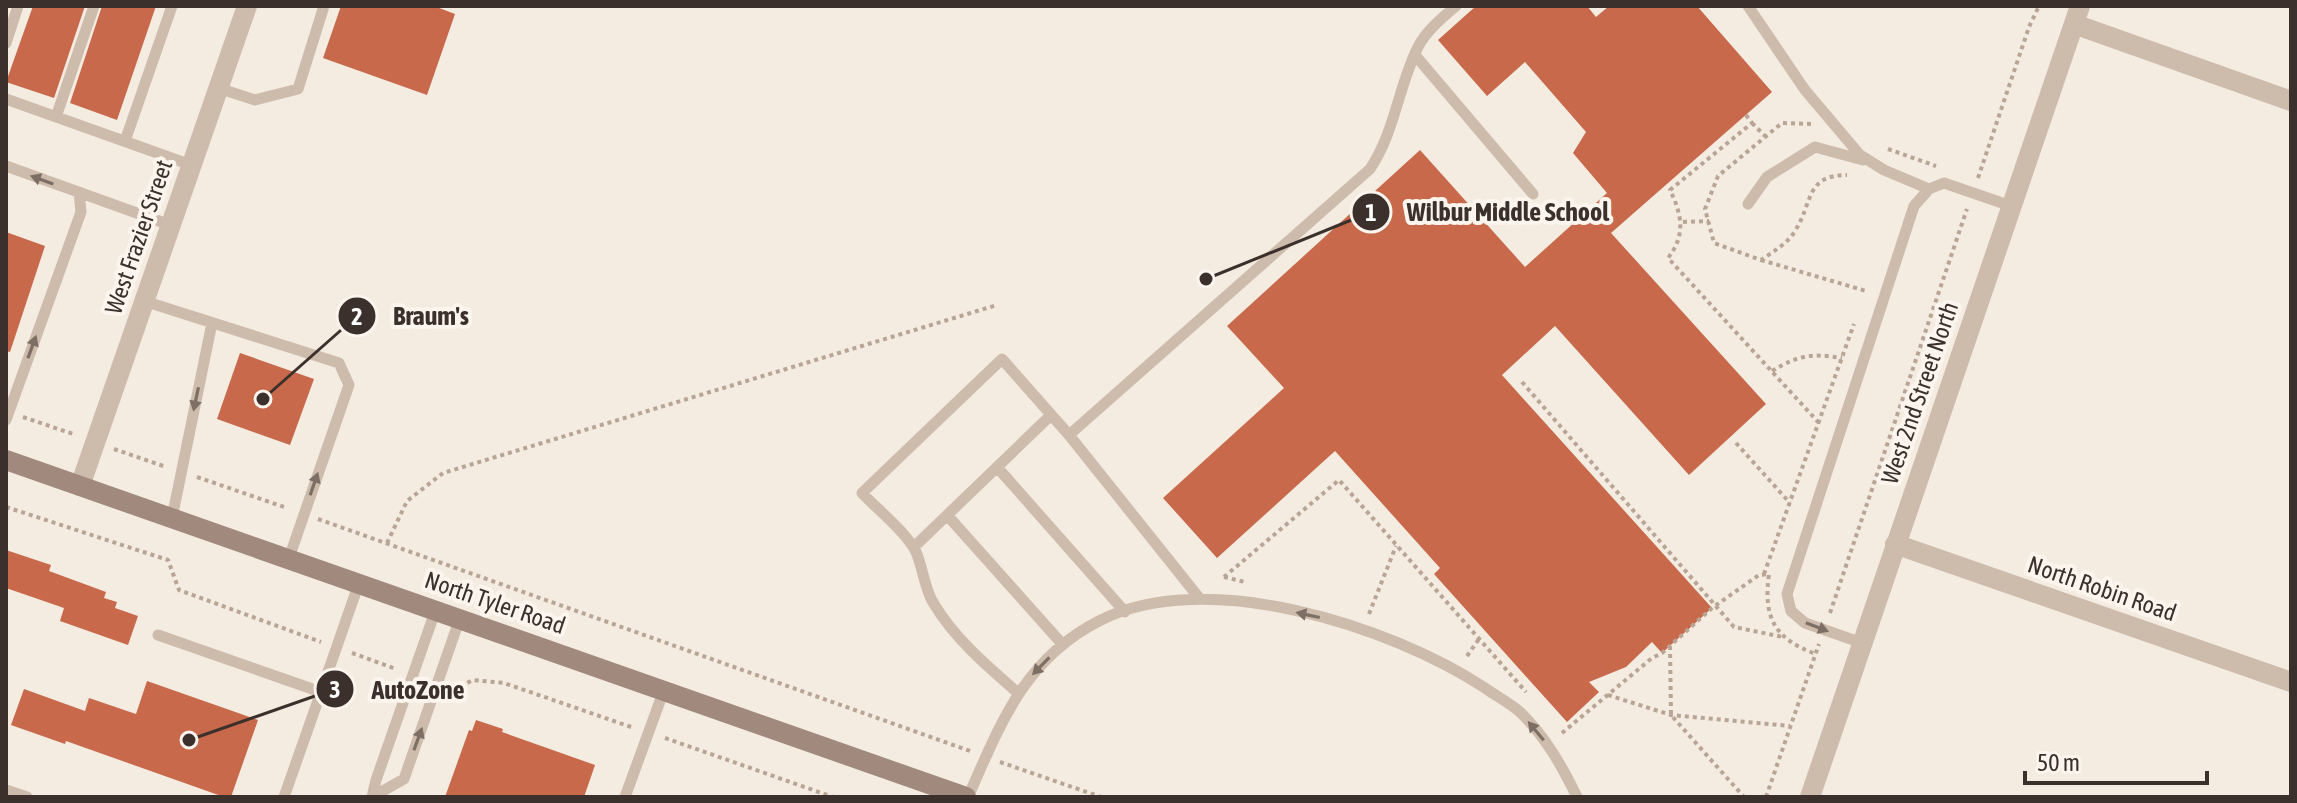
<svg xmlns="http://www.w3.org/2000/svg" width="2297" height="803" viewBox="0 0 2297 803" font-family="'Asap Condensed',sans-serif">
	<rect width="100%" height="100%" fill="#f4ebe1"/>
	<path fill="#c8694b" d="M33,6H85L54,98L6,82Z
		M102,6H156L117,120L70,103Z
		M341,6H434L455,14L427,95L323,58Z
		M1476,6H1587L1596,17L1609,6H1697L1772,92L1611,233L1766,404L1689,475L1555,326L1502,375L1712,608L1662,653L1652,642L1626,667L1589,682L1599,692L1567,722L1434,574L1440,568L1335,451L1217,558L1163,498L1284,388L1227,326L1420,150L1525,267L1607,193L1573,153L1586,132L1525,62L1487,96L1438,40Z
		M6,232L45,246L10,352L6,351Z
		M240,353L314,379L290,445L217,419Z
		M6,550L51,565L49,571L106,592L104,598L117,602L115,608L138,616L128,645L60,621L64,608L6,588Z
		M147,681L258,720L231,797H224L66,741L65,744L11,725L24,689L85,711L89,698L136,714Z
		M476,720L503,729L502,732L595,765L584,797H445L469,730L472,731Z"/>
	<g fill="none" stroke-linecap="round" stroke-linejoin="round">
		<path stroke="#b9a596" stroke-width="4" stroke-dasharray="4 4" stroke-linecap="butt" d="M1746,115L1752,123L1670,190C1682,215 1686,235 1668,258L1819,423
			M1752,123L1765,136
			M1811,124L1782,123L1718,176L1705,209L1714,243L1761,260C1774,251 1787,244 1795,231C1813,203 1805,175 1847,175
			M1888,149L1936,166
			M1978,178L2029,27L2039,6
			M1683,222L1709,221
			M1761,260L1866,291
			M1772,371C1799,355 1811,353 1842,358
			M1522,382L1734,627L1783,637
			M23,417L76,435
			M1736,443L1790,503
			M114,449L166,467
			M197,477L287,508
			M6,507L168,560L179,590L321,642
			M318,519L970,751
			M387,543L407,501L443,473L997,305
			M1764,574L1854,324
			M1224,577L1339,480L1526,692
			M1224,577L1245,582
			M1830,613L1967,209
			M1369,614L1396,546
			M1670,646L1671,715L1744,797
			M352,653L396,669
			M1467,656L1479,639
			M453,690L473,680L504,683L634,728
			M1608,695L1671,715L1790,726
			M1562,733L1652,658L1662,653L1712,608L1759,575L1769,574C1763,617 1774,639 1816,654
			M665,738L833,797
			M1000,762L1101,797
			M1766,797L1819,644"/>
		<path stroke="#cdbbac" stroke-width="11" d="M1748,6L1805,90L1860,155L1884,170L1929,189
			M6,43L18,6
			M1415,55L1533,194
			M218,88L255,100L298,89L324,6
			M6,99L191,165
			M56,117L94,6
			M125,141L172,6
			M6,166L170,225
			M1748,204L1767,177L1815,147L1863,160
			M144,301L339,363L349,385L289,558
			M6,420L81,212L79,193
			M997,467L1125,612
			M947,515L1063,645
			M172,518L212,323
			M914,547L1051,415
			M1200,599L1069,435L1370,169C1395,132 1398,87 1418,47C1426,31 1442,18 1456,6
			M158,635L321,692L359,583
			M1862,643L1805,623L1791,611L1787,594L1914,206L1929,189L1944,183L2011,206
			M1018,693C987,666 955,639 934,604C925,591 923,568 916,552C907,533 877,509 862,493L1002,359L1069,435
			M6,790L27,797
			M284,797L321,692
			M372,797L404,779L460,618
			M372,797L376,780L436,609
			M625,797L664,690
			M968,797C1000,725 1024,659 1099,621C1205,566 1391,626 1485,688C1496,696 1510,703 1520,712C1545,736 1562,766 1577,797"/>
		<path stroke="#cdbbac" stroke-width="20" d="M2074,24L2291,101
			M80,486L247,6
			M1895,544L2291,682
			M1810,797L2080,6"/>
		<path stroke="#a18a7d" stroke-width="20" d="M6,460L966,797"/>
	</g>
	<defs><path id="oneway-solid" d="M-6-.8H1V-3.2L6.5 0L1 3.2V.8H-6Z" transform="scale(2)"/></defs>
	<g fill="#7d6f65">
		<use href="#oneway-solid" transform="translate(42 180) rotate(-160)"/>
		<use href="#oneway-solid" transform="translate(32 347) rotate(-70)"/>
		<use href="#oneway-solid" transform="translate(196 399) rotate(102)"/>
		<use href="#oneway-solid" transform="translate(314 484) rotate(-71)"/>
		<use href="#oneway-solid" transform="translate(1308 615) rotate(-168)"/>
		<use href="#oneway-solid" transform="translate(1817 627) rotate(21)"/>
		<use href="#oneway-solid" transform="translate(1041 666) rotate(134)"/>
		<use href="#oneway-solid" transform="translate(1536 731) rotate(-130)"/>
		<use href="#oneway-solid" transform="translate(418 739) rotate(-70)"/>
	</g>
	<g text-anchor="middle" stroke-width="8" stroke-linejoin="round" paint-order="stroke">
		<g font-size="24" fill="#3b302b" stroke="#fbf5ee">
			<text transform="translate(139 237) rotate(-71)" y="8">West Frazier Street</text>
			<text transform="translate(1920 393) rotate(-71)" y="8">West 2nd Street North</text>
			<text transform="translate(2102 589) rotate(19)" y="8">North Robin Road</text>
			<text transform="translate(495 603) rotate(19)" y="8">North Tyler Road</text>
		</g>
	</g>
	<path fill="none" stroke="#3b302b" stroke-width="3" d="M1206 279L1371 212M263 399L357 316M189 740L335 689"/>
	<g fill="#3b302b" stroke="#fbf5ee" stroke-width="3">
		<circle cx="1206" cy="279" r="8"/>
		<circle cx="263" cy="399" r="8"/>
		<circle cx="189" cy="740" r="8"/>
		<circle cx="1371" cy="212" r="20"/>
		<circle cx="357" cy="316" r="20"/>
		<circle cx="335" cy="689" r="20"/>
	</g>
	<g font-size="24" text-anchor="middle" font-weight="bold" fill="#fff">
		<text x="1371" y="221">1</text>
		<text x="357" y="325">2</text>
		<text x="335" y="698">3</text>
	</g>
	<g font-size="26" text-anchor="middle" font-weight="bold" fill="#3b302b" stroke="#fbf5ee" stroke-width="8" stroke-linejoin="round" paint-order="stroke">
		<text x="1508" y="221">Wilbur Middle School</text>
		<text x="431" y="325">Braum's</text>
		<text x="418" y="699">AutoZone</text>
	</g>
	<rect width="2297" height="803" fill="none" stroke="#3b302b" stroke-width="16"/>
	<path d="M2025 771v12h182v-12" fill="none" stroke="#3b302b" stroke-width="4"/>
	<text x="2037" y="771" font-size="24" fill="#3b302b" stroke="#fbf5ee" stroke-width="6" paint-order="stroke">50 m</text>
</svg>
